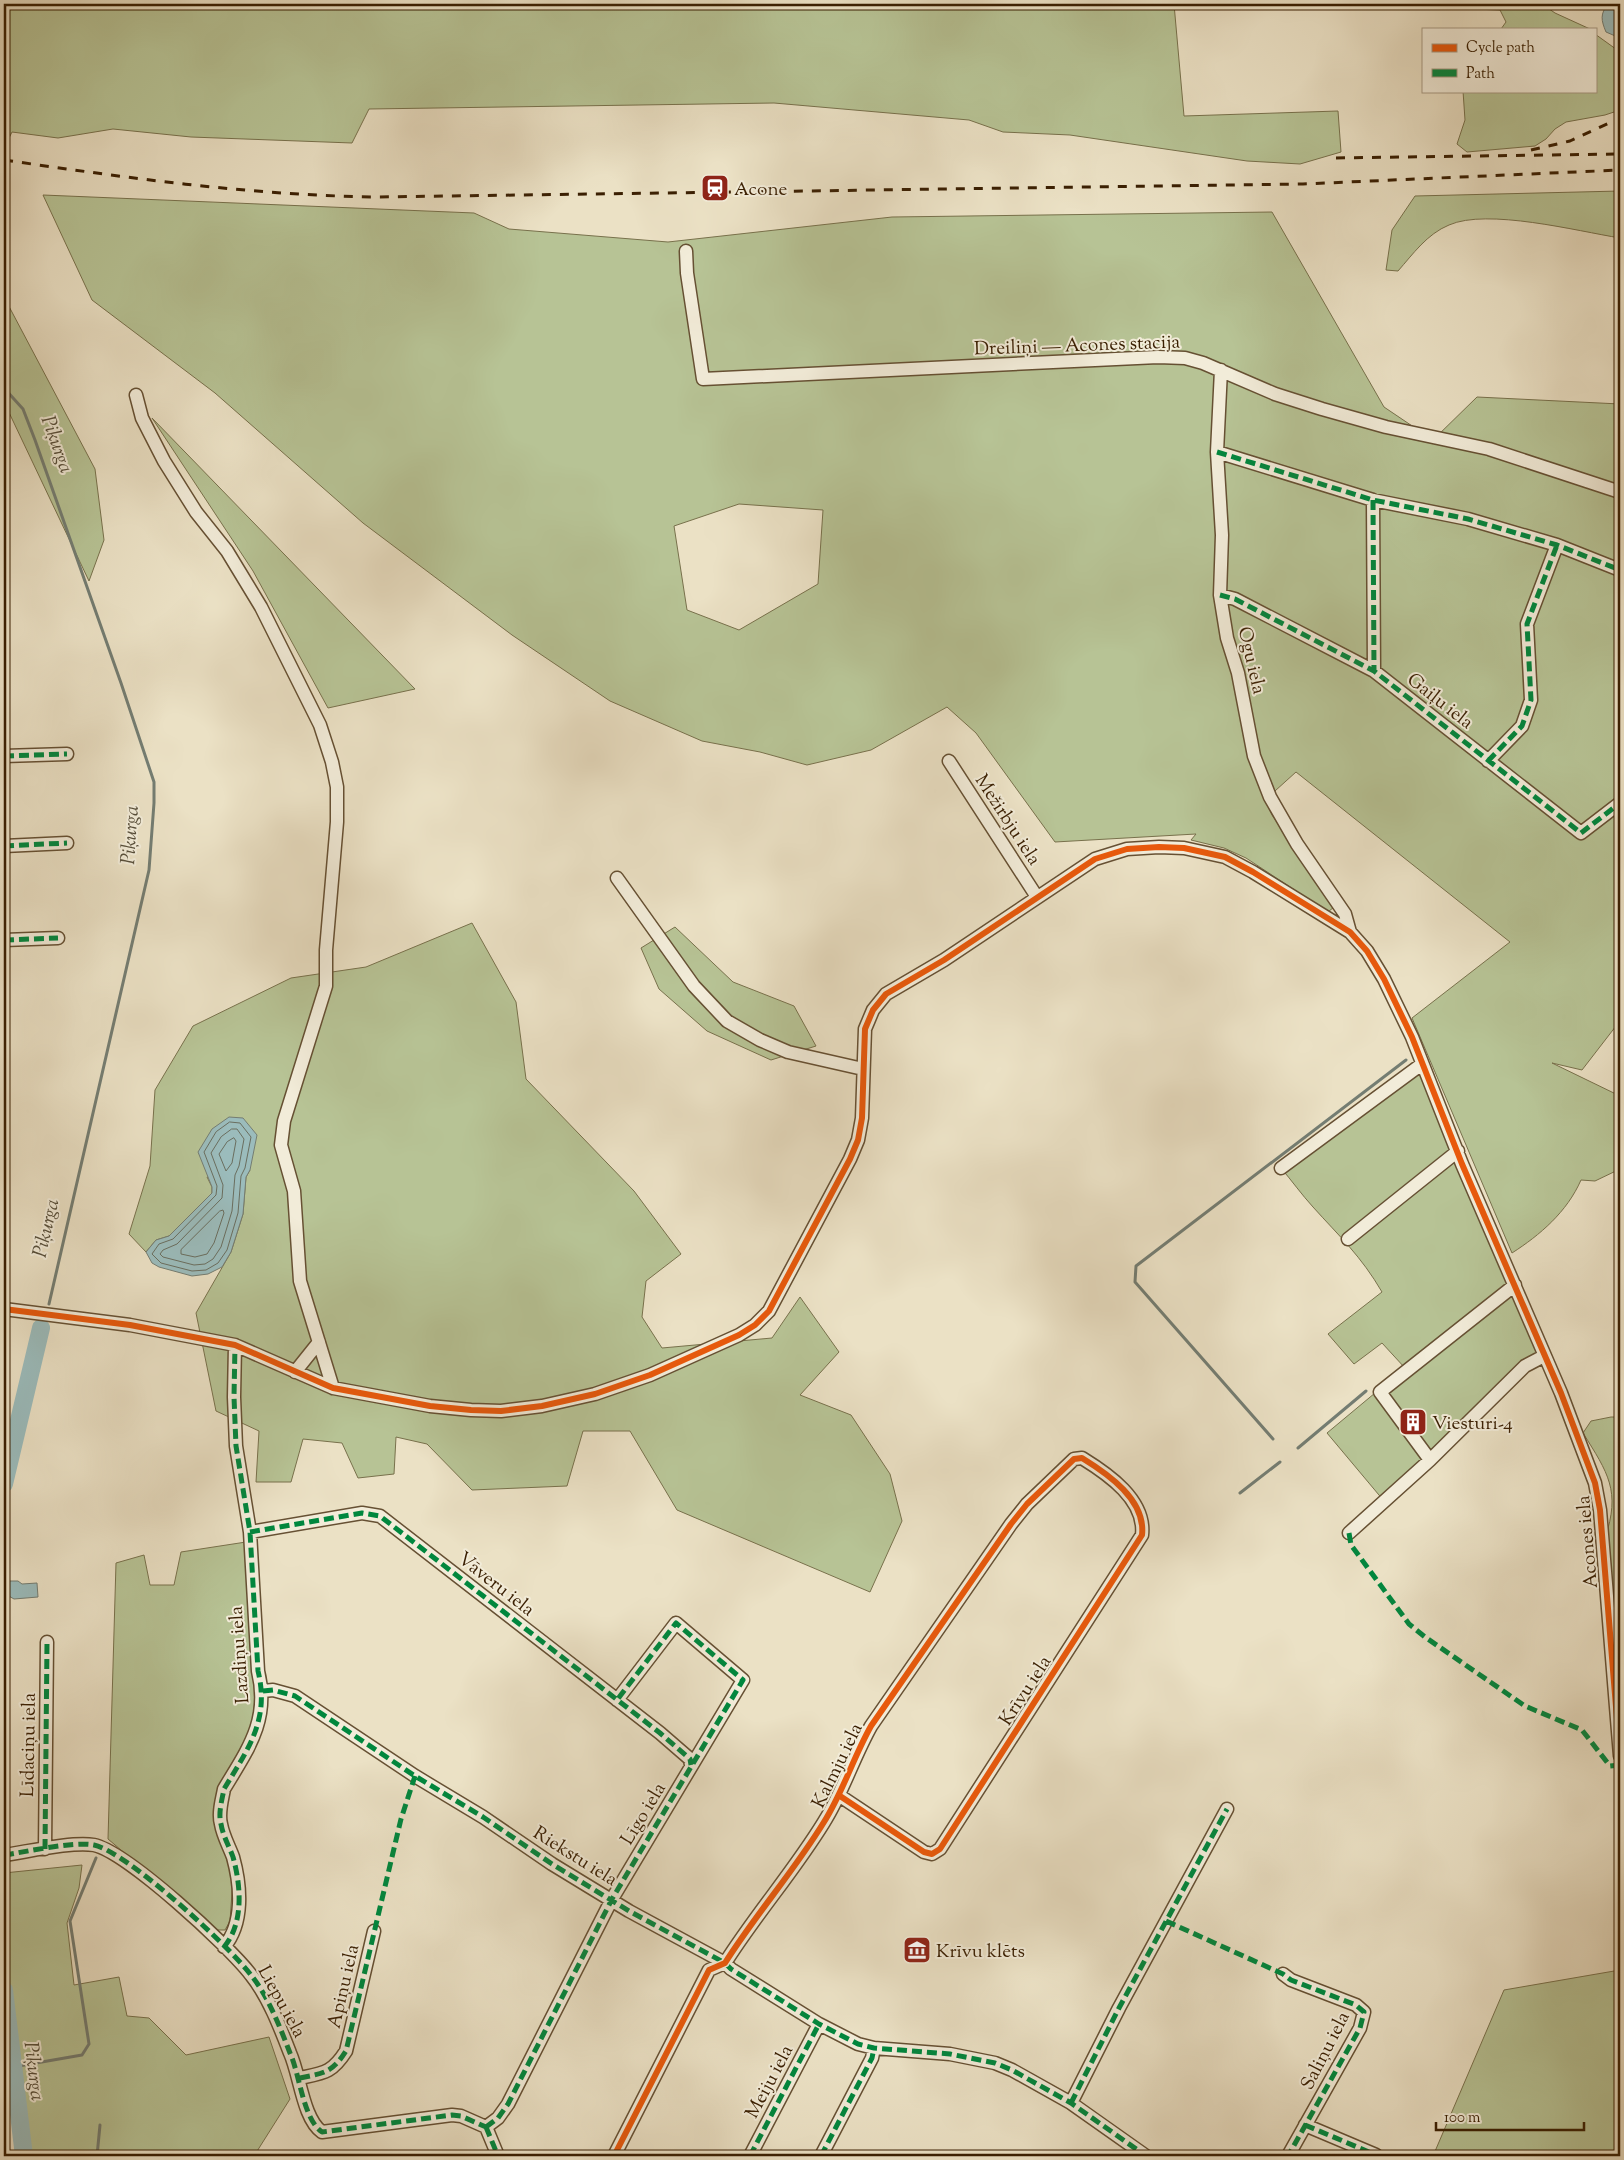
<svg xmlns="http://www.w3.org/2000/svg" width="1624" height="2160" viewBox="0 0 1624 2160" font-family="'Sorts Mill Goudy',serif">
	<rect width="100%" height="100%" fill="#ebe1c5"/>
	<filter id="stains"><feTurbulence type="fractalNoise" baseFrequency=".004" numOctaves="4"/><feColorMatrix values="0 0 0 0 .2 0 0 0 0 .09 0 0 0 0 .02 0 0 0 .5 -.17"/></filter>
	<radialGradient id="worn" r=".72"><stop offset=".6" stop-color="#630" stop-opacity="0"/><stop offset="1" stop-color="#630" stop-opacity=".3"/></radialGradient>
	<path fill="#b7c395" stroke="#78714c" fill-rule="evenodd" d="M4,4H1174L1184,116L1338,111L1341,152L1300,164L1247,161L1070,135L1003,132L969,120L774,103L369,109L352,143L191,137L113,129L58,138L12,132L6,144L4,143Z
		M1468,4H1542L1555,13L1590,29H1501L1506,22L1500,10L1473,9Z
		M1595,34L1620,52V110L1605,115L1566,122L1555,129L1546,139L1535,146L1467,152L1457,144L1465,120L1463,91H1595Z
		M1620,191V238C1577,231 1487,208 1449,225C1427,234 1413,254 1398,271L1386,270L1392,230L1415,196Z
		M43,195L474,213L509,229L668,242L892,217L1272,212L1384,407L1433,440L1477,397L1620,404V1029L1616,1026L1582,1070L1552,1063L1620,1096V1169L1595,1181L1581,1180C1567,1212 1540,1235 1512,1253L1412,1018L1510,942L1296,772L1265,800L1272,815L1334,907L1328,912L1246,858L1224,848L1191,840L1196,834L1055,842L976,733L947,707L871,750L807,765L760,752L702,741L610,701L512,635L363,523L215,393L92,300ZM739,504L823,510L818,584L739,630L687,610L674,526Z
		M4,297L95,469L104,540L89,581L4,402Z
		M152,418L415,689L328,708L253,571Z
		M472,923L516,1002L526,1079L634,1191L681,1254L646,1281L642,1317L662,1348L772,1338L800,1297L839,1352L800,1395L851,1415L890,1474L902,1521L870,1592L677,1510L630,1431H583L567,1486L472,1490L427,1444L396,1437L394,1474L358,1478L342,1443L303,1439L291,1482H256L259,1431L216,1411L196,1313L231,1252L243,1214L246,1177L250,1170L207,1177L212,1187V1193L169,1236L156,1240L146,1252L129,1234L150,1166L155,1090L193,1026L291,978L366,967Z
		M675,927L733,982L794,1006L816,1046L771,1060L707,1031L659,989L641,948Z
		M1422,1064L1544,1356L1384,1501L1327,1433L1405,1368L1382,1343L1354,1364L1328,1334L1382,1292C1361,1256 1340,1237 1313,1207C1302,1195 1292,1181 1281,1168Z
		M1611,1417H1620V1694L1605,1538C1621,1491 1608,1473 1583,1433L1591,1421Z
		M246,1542L255,1698L252,1725L218,1794L215,1824L233,1878L230,1921L225,1930H215L108,1839L116,1563L144,1555L150,1585H174L181,1552Z
		M82,1865L79,1888L67,1923L74,1985L119,1977L127,2016L149,2018L186,2055L269,2037L290,2099L254,2156H19L4,2036V1873Z
		M1620,1970V2156H1433L1504,1990Z"/>
	<path fill="#9bbcbc" stroke="#747d72" d="M1608,4H1620V38L1606,32C1601,20 1600,14 1608,4Z
		M229,1117L243,1118L257,1135L250,1170L246,1177L243,1214L231,1252L222,1267L208,1274L192,1276L159,1267L152,1263L146,1252L156,1240L169,1236L212,1193V1187L198,1152L212,1129Z
		M6,1581H18L22,1584L37,1583L38,1597L14,1599L7,1595Z"/>
	<g fill="none" stroke-linecap="round" stroke-linejoin="round">
		<path stroke="#6a6e5f" stroke-width="1" d="M230,1122L240,1123L251,1137L245,1168L241,1176L238,1213L227,1250L218,1263L206,1270L192,1271L161,1263L152,1254L159,1244L173,1239L216,1195L217,1186L204,1152L216,1132Z
			M232,1129H237L244,1139L239,1166L235,1175L232,1211L221,1247L213,1259L205,1264L194,1265L163,1257L160,1254L163,1250L177,1244L222,1198L223,1185L211,1153L221,1137Z
			M234,1138L236,1141L232,1163L226,1171L219,1154L227,1142Z
			M220,1211L223,1210L224,1213L214,1243L207,1254L195,1257L181,1254V1250Z"/>
		<path stroke="#747d72" stroke-width="3" d="M4,388L23,409L35,440L121,683L154,782V803L149,870L49,1304
			M1273,1439L1135,1282L1136,1266L1406,1060
			M1298,1448L1366,1391
			M1240,1493L1280,1462
			M13,2067L82,2055L89,2044L70,1921L96,1858
			M97,2156L100,2125"/>
		<path stroke="#9bbcbc" stroke-width="18" d="M4,1484L41,1328
			M4,1990L24,2156"/>
		<defs>
			<path id="minor" d="M686,251L687,273L703,379L1158,357L1185,358L1203,363L1275,394L1322,409L1386,427L1489,449L1620,492
				M1221,370L1217,452L1222,535L1220,595L1227,638L1238,673L1254,756L1270,797L1297,844L1345,914L1350,932
				M136,395L142,418L164,461L196,512L227,551L261,607L320,725L332,762L337,787V822L326,950V986L284,1121L281,1145L294,1191L300,1281L333,1388
				M1217,452L1373,500L1468,519L1557,545L1620,570
				M1373,500L1374,671
				M1220,595L1235,599L1374,671L1581,833L1620,803
				M4,756L67,754
				M949,761L1037,897
				M1488,761L1522,726L1531,700L1527,624L1557,545
				M4,846L67,843
				M617,878L694,986L727,1021L760,1040L788,1052L863,1069
				M4,940L58,938
				M1281,1168L1422,1064
				M1348,1239L1458,1151
				M4,1309L130,1325L235,1345L333,1388L430,1406L471,1410L501,1411L542,1406L595,1394L650,1375L739,1335L755,1325L769,1311L850,1159L858,1140L862,1118L865,1029L873,1010L886,994L944,960L1095,859L1127,849L1159,847L1184,848L1225,857L1253,872L1350,932L1367,951L1384,979L1412,1037L1462,1164L1561,1393L1595,1483L1600,1510L1620,1756
				M295,1372L319,1342
				M1430,1460L1380,1392L1515,1285
				M250,1532L362,1513L380,1516L660,1733L690,1759L691,1765
				M1349,1533L1430,1460L1525,1366L1544,1356
				M263,1691L273,1690L295,1696L415,1776L483,1817L552,1864L629,1911L725,1963L731,1969L819,2024L858,2044L874,2048L950,2054L995,2063L1012,2070L1071,2103L1146,2156
				M45,1849L47,1642
				M4,1855C26,1852 73,1841 94,1845C127,1852 229,1946 251,1975C268,1996 280,2027 290,2053C300,2075 303,2119 322,2132L452,2115L461,2116L486,2127
				M224,1947C244,1923 241,1886 233,1857C229,1846 223,1836 221,1824C218,1813 222,1800 224,1789C248,1749 270,1720 258,1671L250,1532L236,1446L234,1397L235,1345
				M1283,1974L1291,1980L1356,2005L1364,2012L1360,2028L1288,2156
				M300,2078C324,2073 332,2073 346,2051L374,1931
				M1071,2103L1119,2008L1227,1809
				M1305,2125L1376,2155
				M486,2127L498,2118L508,2104L612,1899L743,1680L676,1623L617,1700
				M486,2127L498,2156
				M614,2156L709,1970L725,1963C756,1914 794,1871 824,1822C843,1792 853,1758 871,1726L1011,1524L1027,1504L1074,1459L1082,1458C1108,1474 1146,1500 1142,1535L940,1849L932,1854L924,1852L840,1796
				M750,2156L819,2024
				M821,2156L872,2058L874,2048"/>
		</defs>
		<use href="#minor" stroke="#665033" stroke-width="15"/>
		<use href="#minor" stroke="#f2ecd9" stroke-width="12"/>
		<path stroke="#3a1f02" stroke-width="3" stroke-dasharray="9 9" stroke-linecap="butt" d="M1531,150L1570,141L1620,118
			M1336,158L1620,154
			M4,160C129,178 248,195 375,197L1303,184L1620,170"/>
		<path stroke="#00873e" stroke-width="5" stroke-dasharray="10 5" stroke-linecap="butt" d="M1217,452L1373,500L1468,519L1557,545L1620,570
			M1373,500L1374,671
			M1220,595L1235,599L1374,671L1581,833L1620,803
			M4,756L67,754
			M1488,761L1522,726L1531,700L1527,624L1557,545
			M4,846L67,843
			M4,940L58,938
			M250,1532L362,1513L380,1516L660,1733L690,1759L691,1765
			M1349,1533L1351,1545L1409,1624L1425,1637L1525,1706L1582,1730L1610,1766L1620,1765
			M263,1691L273,1690L295,1696L415,1776L483,1817L552,1864L629,1911L725,1963L731,1969L819,2024L858,2044L874,2048L950,2054L995,2063L1012,2070L1071,2103L1146,2156
			M45,1849L47,1642
			M4,1855C26,1852 73,1841 94,1845C127,1852 229,1946 251,1975C268,1996 280,2027 290,2053C300,2075 303,2119 322,2132L452,2115L461,2116L486,2127
			M1166,1921L1283,1974L1291,1980L1356,2005L1364,2012L1360,2028L1288,2156
			M224,1947C244,1923 241,1886 233,1857C229,1846 223,1836 221,1824C218,1813 222,1800 224,1789C248,1749 270,1720 258,1671L250,1532L236,1446L234,1397L235,1345
			M300,2078C324,2073 332,2073 346,2051L401,1819L415,1776
			M1071,2103L1119,2008L1227,1809
			M1305,2125L1376,2155
			M486,2127L498,2118L508,2104L612,1899L743,1680L676,1623L617,1700
			M486,2127L498,2156
			M750,2156L819,2024
			M821,2156L872,2058L874,2048"/>
		<defs>
			<path id="cycleway" d="M4,1309L130,1325L235,1345L333,1388L430,1406L471,1410L501,1411L542,1406L595,1394L650,1375L739,1335L755,1325L769,1311L850,1159L858,1140L862,1118L865,1029L873,1010L886,994L944,960L1095,859L1127,849L1159,847L1184,848L1225,857L1253,872L1350,932L1367,951L1384,979L1412,1037L1462,1164L1561,1393L1595,1483L1600,1510L1620,1756
				M614,2156L709,1970L725,1963C756,1914 794,1871 824,1822C843,1792 853,1758 871,1726L1011,1524L1027,1504L1074,1459L1082,1458C1108,1474 1146,1500 1142,1535L940,1849L932,1854L924,1852L840,1796"/>
		</defs>
		<use href="#cycleway" stroke="#f2ecd9" stroke-width="9"/>
		<use href="#cycleway" stroke="#e8590c" stroke-width="6"/>
	</g>
	<defs>
		<symbol id="station-square" viewBox="-11 -11 22 22"><rect x="-9" y="-9" width="18" height="18" rx="4" fill="#8f2418" stroke="#f2ecd9"/><path d="M-3-6H3Q5-6 5-4V2Q5 4 3 4L4.5 6H3L1.5 4h-3L-3 6H-4.5L-3 4Q-5 4-5 2V-4Q-5-6-3-6ZM-3.5-4v3h7v-3ZM-3.5 1v1.5H-2V1ZM2 1v1.5H3.5V1Z" fill="#fff"/></symbol>
		<symbol id="building-square" viewBox="-11 -11 22 22"><rect x="-9" y="-9" width="18" height="18" rx="4" fill="#8f2418" stroke="#f2ecd9"/><path d="M-4-6H4V6H1V3H-1V6H-4ZM-2.5-4.3h1.7v1.8h-1.7ZM.8-4.3h1.7v1.8H.8ZM-2.5-1h1.7V.8h-1.7ZM.8-1h1.7V.8H.8Z" fill="#fff"/></symbol>
		<symbol id="museum-square" viewBox="-11 -11 22 22"><rect x="-9" y="-9" width="18" height="18" rx="4" fill="#8f2418" stroke="#f2ecd9"/><path d="M0-6L6-3V-2H-6V-3ZM-5-1h2V3h-2ZM-1-1h2V3h-2ZM3-1h2V3H3ZM-6 4H6V6H-6Z" fill="#fff"/></symbol>
	</defs>
	<g fill-rule="evenodd">
		<use href="#station-square" x="699" y="172" width="32" height="32"/>
		<use href="#building-square" x="1397" y="1406" width="32" height="32"/>
		<use href="#museum-square" x="901" y="1934" width="32" height="32"/>
	</g>
	<g text-anchor="middle" stroke-width="4" stroke-linejoin="round" paint-order="stroke">
		<g font-size="19" fill="#3a1f02" stroke="#f2ecd9" text-anchor="start">
			<text x="734" y="195">Acone</text>
			<text x="1432" y="1429">Viesturi-4</text>
			<text x="936" y="1957">Krīvu klēts</text>
		</g>
		<g font-size="19" fill="#3a1f02" stroke="#f2ecd9">
			<text transform="translate(1077 344) rotate(-2)" y="7">Dreiliņi — Acones stacija</text>
			<text transform="translate(1253 660) rotate(77)" y="7">Ogu iela</text>
			<text transform="translate(1441 700) rotate(38)" y="7">Gaiļu iela</text>
			<text transform="translate(1009 819) rotate(57)" y="7">Mežirbju iela</text>
			<text transform="translate(1586 1542) rotate(-95)" y="7">Acones iela</text>
			<text transform="translate(497 1583) rotate(38)" y="7">Vāveru iela</text>
			<text transform="translate(238 1655) rotate(-94)" y="7">Lazdiņu iela</text>
			<text transform="translate(1024 1690) rotate(-57)" y="7">Krīvu iela</text>
			<text transform="translate(27 1745) rotate(-89)" y="7">Līdaciņu iela</text>
			<text transform="translate(836 1765) rotate(-64)" y="7">Kalmju iela</text>
			<text transform="translate(642 1813) rotate(-59)" y="7">Līgo iela</text>
			<text transform="translate(576 1855) rotate(32)" y="7">Riekstu iela</text>
			<text transform="translate(342 1986) rotate(-77)" y="7">Apiņu iela</text>
			<text transform="translate(283 2001) rotate(61)" y="7">Liepu iela</text>
			<text transform="translate(1324 2050) rotate(-63)" y="7">Saliņu iela</text>
			<text transform="translate(768 2081) rotate(-62)" y="7">Meiju iela</text>
		</g>
		<g font-size="20" font-style="italic" fill="#574e3a" stroke="#f2ecd9">
			<text transform="translate(58 444) rotate(70)" y="7">Piķurga</text>
			<text transform="translate(129 835) rotate(-86)" y="7">Piķurga</text>
			<text transform="translate(45 1228) rotate(-77)" y="7">Piķurga</text>
			<text transform="translate(35 2071) rotate(83)" y="7">Piķurga</text>
		</g>
	</g>
	<rect width="1624" height="2160" fill="none" stroke="#ebe1c5" stroke-width="20"/>
	<rect x="5" y="5" width="1614" height="2150" fill="none" stroke="#3a1f02" stroke-width="2.5"/>
	<rect x="10" y="10" width="1604" height="2140" fill="none" stroke="#3a1f02"/>
	<rect x="1422" y="28" width="175" height="65" fill="#f2ecd9" stroke="#a89a83"/>
	<rect x="1432" y="44" width="25" height="8" fill="#e8590c" stroke="#a89a83"/>
	<text x="1466" y="52" font-size="15" fill="#3a1f02">Cycle path</text>
	<rect x="1432" y="69" width="25" height="8" fill="#00873e" stroke="#a89a83"/>
	<text x="1466" y="78" font-size="15" fill="#3a1f02">Path</text>
	<path d="M1436 2122v8h148v-8" fill="none" stroke="#3a1f02" stroke-width="2.5"/>
	<text x="1444" y="2122" font-size="15" fill="#3a1f02" stroke="#f2ecd9" stroke-width="4" paint-order="stroke">100 m</text>
	<rect width="100%" height="100%" filter="url(#stains)"/>
	<rect width="100%" height="100%" fill="url(#worn)"/>
</svg>
